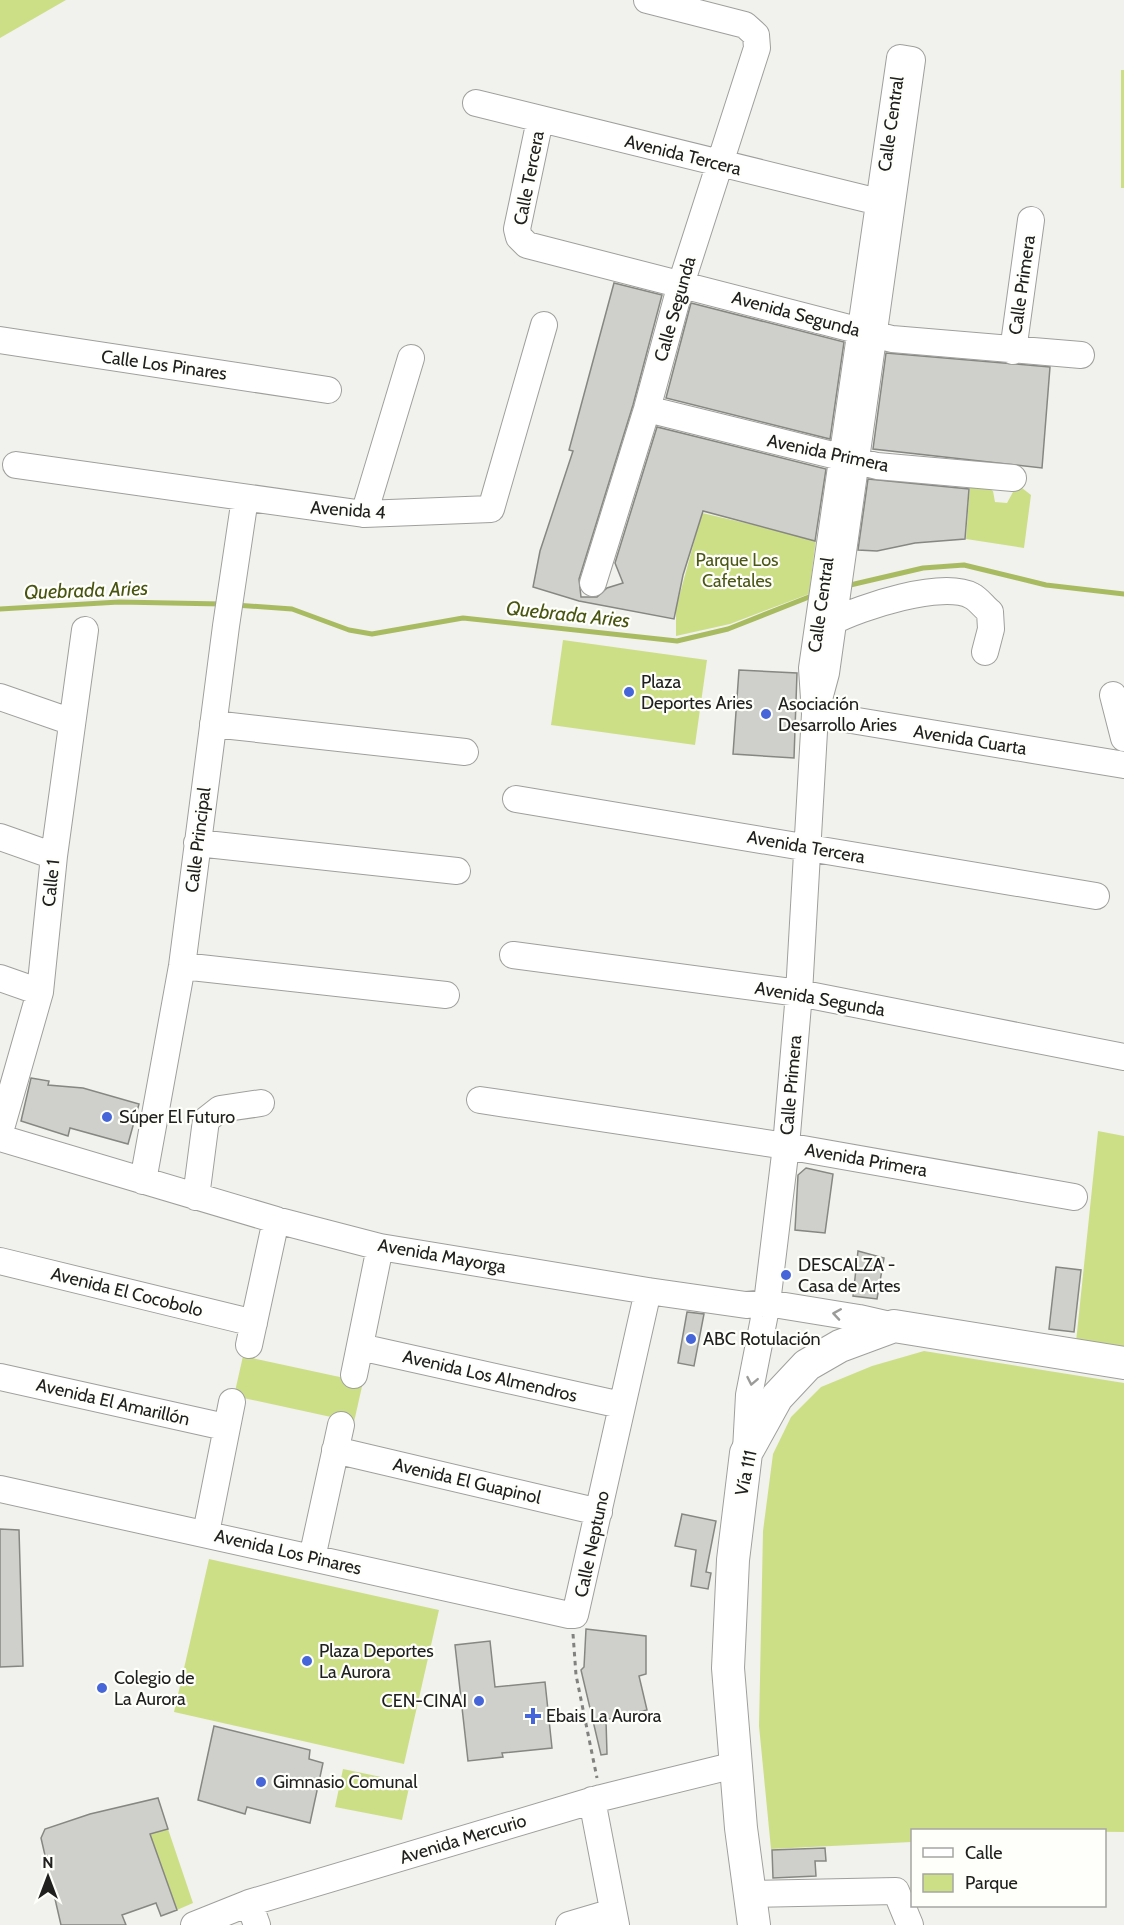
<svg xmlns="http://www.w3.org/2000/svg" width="1124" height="1925" viewBox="0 0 1124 1925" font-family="Cabin,sans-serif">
	<rect width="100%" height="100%" fill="#f1f2ee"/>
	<path fill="#cddf86" d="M0,0H66L0,38Z
		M1121,70H1124V188H1121Z
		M970,484L985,486L993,491L995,502L1007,503L1013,492L1022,488L1031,495L1024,548L966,539Z
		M702,513L816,539L809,594L730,624L676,636V608Z
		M563,640L707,660L695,745L551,725Z
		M1098,1131L1124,1136V1353L1076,1342Z
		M924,1351L1124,1383V1832L912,1830V1842L771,1849L759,1726L763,1531L773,1454L791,1417L821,1387L872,1366Z
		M243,1356L363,1382L354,1422L234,1396Z
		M209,1559L439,1610L404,1764L174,1712Z
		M343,1769L410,1783L402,1820L335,1807Z
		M168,1829L193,1903L177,1910L150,1834Z"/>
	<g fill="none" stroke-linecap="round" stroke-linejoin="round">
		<path stroke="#a9bb60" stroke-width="5" d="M846,586L923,568L964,565L1046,585L1124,594
			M235,605L292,609L349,630L372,634L463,618L677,641L728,629L814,595
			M0,609L119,602L222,604"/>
	</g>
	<path fill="#cfcfcc" stroke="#868783" stroke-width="1.5" d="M614,283L662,295L633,405L579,579L581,597H597L607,588L623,583L615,563L657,427L826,469L815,541L703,511L683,575L674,619L579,601L533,587L540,551L573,451L569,450Z
		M691,303L844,342L830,439L666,398Z
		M886,353L1050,367L1042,468L873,449Z
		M868,479L969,489L965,539L915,543L877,551L858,550Z
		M739,670L797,673L794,758L733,754Z
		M31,1078L49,1081L48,1085L83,1088L139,1104L128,1144L70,1128L68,1136L21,1121Z
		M806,1168L833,1174L825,1233L795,1230L798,1175Z
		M858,1251L884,1258L877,1299L853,1296Z
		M1056,1267L1081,1270L1074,1332L1049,1329Z
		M687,1312L704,1314L694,1366L678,1363Z
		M682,1514L716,1521L706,1572L711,1573L708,1589L691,1586L696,1550L675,1546Z
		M0,1529L19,1530L23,1666L0,1667Z
		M586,1629L646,1636V1674L639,1676L647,1710L606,1720L607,1754L601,1755L581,1670L584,1667Z
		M490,1641L495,1687L545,1682L552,1748L502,1753L503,1757L468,1761L455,1645Z
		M214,1726L310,1750L309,1759L323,1763L310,1823L247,1807L245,1814L198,1800Z
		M158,1798L168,1829L150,1834L177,1910L161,1916L156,1903L122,1915L126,1925H61L41,1838L45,1829L90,1814Z
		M825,1848L826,1861H815L816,1876L773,1878L772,1850Z"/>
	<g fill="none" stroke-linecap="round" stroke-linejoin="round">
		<defs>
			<path id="minor" d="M476,103L891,205
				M540,120L517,229L519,237L527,245L892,339L1081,355
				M0,340L328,390
				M1013,351L1031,220
				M647,409L877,466L1013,478
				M16,465L364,514L491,509L544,325
				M364,514L411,358
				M593,583L647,409L681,284L757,48L756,35L745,25L647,0
				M832,622C860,607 943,580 972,596C978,599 984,607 990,612L991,629L985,652
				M1113,695L1124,738
				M0,697L72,722
				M815,714L1124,765
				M213,724L465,752
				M516,799L1096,896
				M0,837L54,856
				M197,843L457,871
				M513,955L799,993L1124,1057
				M182,966L446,995
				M0,978L40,992
				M480,1100L786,1146L1074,1197
				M0,1132L40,992L54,856L85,630
				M0,1138L276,1220L380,1247L648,1291L746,1305L767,1303L859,1318L894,1326
				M143,1181L182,966L226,626L245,498
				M196,1197L206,1120L220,1109L261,1103
				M0,1261L254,1323
				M249,1345L276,1220
				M360,1347L621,1405
				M354,1375L380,1247
				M0,1377L225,1427
				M335,1450L599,1512
				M746,1450L749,1395L767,1303L786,1146L799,993L815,714L812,668L900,58L912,60L826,673L815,714
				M0,1489L569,1615H575L648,1291
				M206,1533L232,1402
				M312,1558L341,1425
				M592,1800L616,1925
				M749,1894L896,1891L910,1925
				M249,1903L257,1925
				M194,1925L249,1903L601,1798L735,1765
				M569,1925L613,1912"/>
			<path id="major" d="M754,1925L741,1828L728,1668L733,1560L746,1453L777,1397L807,1365L840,1346L894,1326L1124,1363"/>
		</defs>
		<use href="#minor" stroke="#9fa09c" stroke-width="28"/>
		<use href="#major" stroke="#9fa09c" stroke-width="34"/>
		<path stroke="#81827f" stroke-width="3" stroke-dasharray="4.5 4.5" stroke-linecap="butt" d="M573,1634L576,1675L597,1778"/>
		<use href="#minor" stroke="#fff" stroke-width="26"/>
		<use href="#major" stroke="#fff" stroke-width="32"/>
	</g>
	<defs><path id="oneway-chevron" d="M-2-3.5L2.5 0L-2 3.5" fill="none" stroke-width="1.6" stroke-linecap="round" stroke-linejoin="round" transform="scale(1.5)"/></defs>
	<g stroke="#9b9b9a">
		<use href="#oneway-chevron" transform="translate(837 1314) rotate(-171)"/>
		<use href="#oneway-chevron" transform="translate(752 1381) rotate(101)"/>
	</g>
	<g fill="#4565d8" stroke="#fefffb" stroke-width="2">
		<circle cx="629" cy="692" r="6"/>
		<circle cx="766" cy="714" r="6"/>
		<circle cx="107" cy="1117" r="6"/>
		<circle cx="786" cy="1275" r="6"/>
		<circle cx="691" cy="1339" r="6"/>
		<circle cx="307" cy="1661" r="6"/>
		<circle cx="102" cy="1688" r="6"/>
		<circle cx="479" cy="1701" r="6"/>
		<path d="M530 1707h6v6h6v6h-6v6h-6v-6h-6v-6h6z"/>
		<circle cx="261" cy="1782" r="6"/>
	</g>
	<g text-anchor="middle" stroke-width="4.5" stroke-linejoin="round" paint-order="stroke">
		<g font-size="18" fill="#20211f" stroke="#fefffb">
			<text transform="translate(891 124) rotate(-82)" y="6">Calle Central</text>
			<text transform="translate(683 155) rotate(14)" y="6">Avenida Tercera</text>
			<text transform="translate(529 178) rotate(-79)" y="6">Calle Tercera</text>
			<text transform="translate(1022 285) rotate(-82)" y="6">Calle Primera</text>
			<text transform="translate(675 309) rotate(-74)" y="6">Calle Segunda</text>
			<text transform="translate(796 314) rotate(15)" y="6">Avenida Segunda</text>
			<text transform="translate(164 365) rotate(8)" y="6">Calle Los Pinares</text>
			<text transform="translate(828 453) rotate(12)" y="6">Avenida Primera</text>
			<text transform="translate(348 510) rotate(4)" y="6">Avenida 4</text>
			<text transform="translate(821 605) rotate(-82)" y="6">Calle Central</text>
			<text transform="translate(970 740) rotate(9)" y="6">Avenida Cuarta</text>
			<text transform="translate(198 840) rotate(-83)" y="6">Calle Principal</text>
			<text transform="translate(806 847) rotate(10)" y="6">Avenida Tercera</text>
			<text transform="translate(51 883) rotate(-84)" y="6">Calle 1</text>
			<text transform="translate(820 999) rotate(10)" y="6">Avenida Segunda</text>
			<text transform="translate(791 1085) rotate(-85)" y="6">Calle Primera</text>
			<text transform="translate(866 1160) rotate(10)" y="6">Avenida Primera</text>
			<text transform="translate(442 1256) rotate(10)" y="6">Avenida Mayorga</text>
			<text transform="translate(127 1292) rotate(14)" y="6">Avenida El Cocobolo</text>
			<text transform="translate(490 1376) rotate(13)" y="6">Avenida Los Almendros</text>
			<text transform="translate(113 1402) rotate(13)" y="6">Avenida El Amarillón</text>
			<text transform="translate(746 1473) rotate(-78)" y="6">Vía 111</text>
			<text transform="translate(467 1481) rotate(13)" y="6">Avenida El Guapinol</text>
			<text transform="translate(592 1544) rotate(-78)" y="6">Calle Neptuno</text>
			<text transform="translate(288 1552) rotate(13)" y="6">Avenida Los Pinares</text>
			<text transform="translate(463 1839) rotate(-17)" y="6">Avenida Mercurio</text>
		</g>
		<g font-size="18" fill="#4c5715" stroke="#fefffb">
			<text x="737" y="566">Parque Los<tspan x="737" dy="21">Cafetales</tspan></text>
		</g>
		<g font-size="18" fill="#20211f" stroke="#fefffb" text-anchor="start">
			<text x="641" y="688">Plaza<tspan x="641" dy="21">Deportes Aries</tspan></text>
			<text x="778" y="710">Asociación<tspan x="778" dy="21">Desarrollo Aries</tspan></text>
			<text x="119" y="1123">Súper El Futuro</text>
			<text x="798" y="1271">DESCALZA -<tspan x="798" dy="21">Casa de Artes</tspan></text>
			<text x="703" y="1345">ABC Rotulación</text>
			<text x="319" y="1657">Plaza Deportes<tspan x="319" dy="21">La Aurora</tspan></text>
			<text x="114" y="1684">Colegio de<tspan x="114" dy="21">La Aurora</tspan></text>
			<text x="467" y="1707" text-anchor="end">CEN-CINAI</text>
			<text x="546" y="1722">Ebais La Aurora</text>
			<text x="273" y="1788">Gimnasio Comunal</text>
		</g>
		<g font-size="20" font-style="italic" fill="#495411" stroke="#fefffb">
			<text transform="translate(86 590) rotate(-2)" y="7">Quebrada Aries</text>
			<text transform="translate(568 614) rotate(6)" y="7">Quebrada Aries</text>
		</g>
	</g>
	<rect x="911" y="1829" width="195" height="78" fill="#fefffb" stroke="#a5a6a3" stroke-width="1.5"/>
	<rect x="923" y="1848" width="30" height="9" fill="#ffffff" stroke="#a5a6a3" stroke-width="1.5"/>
	<text x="965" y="1859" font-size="18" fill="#20211f">Calle</text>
	<rect x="923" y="1874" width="30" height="18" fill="#cddf86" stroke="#a5a6a3" stroke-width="1.5"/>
	<text x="965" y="1889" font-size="18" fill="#20211f">Parque</text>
	<g transform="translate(48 1877)" stroke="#fefffb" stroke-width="4.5" paint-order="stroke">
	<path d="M0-4.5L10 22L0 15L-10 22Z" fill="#20211f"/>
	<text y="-9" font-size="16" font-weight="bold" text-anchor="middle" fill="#20211f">N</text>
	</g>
</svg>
